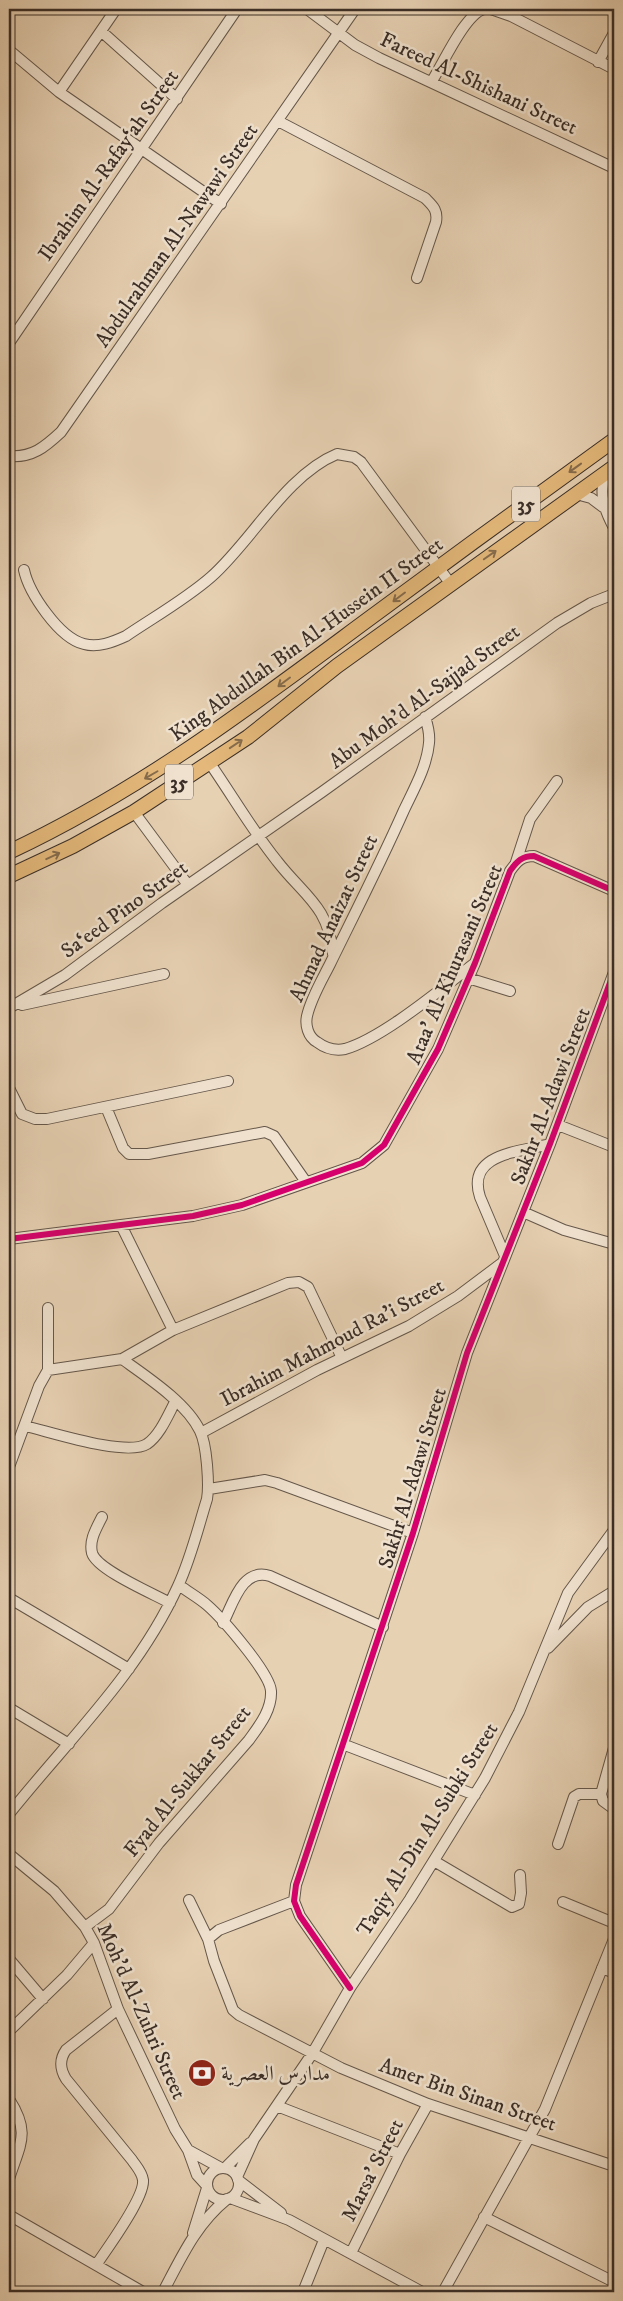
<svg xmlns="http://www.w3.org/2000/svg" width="623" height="2301" viewBox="0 0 623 2301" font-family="'IM FELL DW Pica',Amiri,serif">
	<rect width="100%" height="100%" fill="#e7d1b3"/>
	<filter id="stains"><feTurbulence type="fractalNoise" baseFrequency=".004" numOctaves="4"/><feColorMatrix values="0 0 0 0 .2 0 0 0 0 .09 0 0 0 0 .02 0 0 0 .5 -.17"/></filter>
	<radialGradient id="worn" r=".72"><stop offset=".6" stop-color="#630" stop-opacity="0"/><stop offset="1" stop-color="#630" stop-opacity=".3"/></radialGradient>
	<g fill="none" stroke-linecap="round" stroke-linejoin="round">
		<defs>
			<path id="minor" d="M307,9L355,45L379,58L614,168
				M491,9L511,16L614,69
				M101,31L177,99
				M9,50L59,92L221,204
				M598,62L614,33
				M432,81C443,64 465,14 484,9
				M59,92L116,9
				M278,121L425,198C433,206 438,210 436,222L417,278
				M9,343L237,9
				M9,456C32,458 45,447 61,432L355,9
				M605,474C599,495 604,509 614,528
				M576,494L591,498L603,507
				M24,570C29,593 59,638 84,644C98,648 113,642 126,636C154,617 186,599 211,577C251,542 286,475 337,454L354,457L361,462L450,583
				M425,717C428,726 430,734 429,743C427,766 414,789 404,810C381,862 355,913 330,964C322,980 311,998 307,1016C305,1025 308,1037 317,1042C325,1048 335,1051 345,1049C383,1038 442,988 475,963
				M209,762C232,795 252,830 277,861C303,895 329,906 333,954
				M134,812L188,885
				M516,862L530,819L557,781
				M468,978L510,991
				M22,1005L164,974
				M9,1008L65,975L162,903L322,792L557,623L591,603L614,594
				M9,1088L22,1114L35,1119H47L228,1081
				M106,1107L123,1148L129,1154H148L265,1132L274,1136L306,1182
				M558,1125L614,1147
				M523,1212L564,1230L614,1244
				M121,1225L173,1330
				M9,1239L193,1216L242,1205L362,1163L384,1145L438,1049L475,963L510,871C517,861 522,856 534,856L614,891
				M505,1256L480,1197C466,1153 520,1152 550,1144
				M48,1308V1370
				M25,1426C51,1432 126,1457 147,1444C160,1435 168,1415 175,1402
				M201,1433L317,1370L409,1326L458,1296L502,1263
				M9,1467L39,1386L48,1370L122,1359L173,1330L288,1283L299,1282L308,1287L342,1358
				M209,1489L265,1480L277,1483L413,1533
				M102,1517C96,1529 89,1540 92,1553C97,1570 154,1594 170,1603
				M9,1598L129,1669
				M223,1623C233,1604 242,1567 270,1576L383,1627
				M548,1648L588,1607L614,1591
				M9,1708L69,1744
				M345,1745L475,1795
				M614,1748L601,1794L603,1801L614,1809
				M9,1814C68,1740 138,1674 178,1586C191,1558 198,1528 207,1499C209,1488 208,1477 207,1465C206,1454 205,1441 200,1431C187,1403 147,1377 122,1359
				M558,1844L574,1797L579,1794H601
				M9,1854L54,1891L85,1927L94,1943L118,2009L175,2129L188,2150L197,2175L207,2186
				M434,1861L512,1907L519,1904L521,1893L520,1875
				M189,1900L208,1939L214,1961L233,2010L239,2015L341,2068L428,2104L614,2166
				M563,1902L614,1923
				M85,1927L109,1909L159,1843L249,1740C259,1726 272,1710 271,1691C270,1673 222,1618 207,1605C199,1598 188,1592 179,1585
				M208,1939L219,1930L294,1901
				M9,1959L43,1999
				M602,1968L614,1973
				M350,1988L300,1916L294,1901L296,1885L413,1533L467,1353L550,1144L614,972
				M9,2031L67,1975L94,1943
				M9,2099C31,2133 20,2144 9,2179
				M277,2106L400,2154
				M188,2150L221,2168
				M225,2168L250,2143
				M207 2184a16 16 0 1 1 32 0a16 16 0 1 1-32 0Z
				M237,2177L254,2139L312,2054L350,1988L410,1899L485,1778L519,1712L568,1593L614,1530
				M238,2180L281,2213
				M230,2198L289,2220L422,2292
				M9,2215L143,2292
				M484,2217L614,2282
				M193,2233L207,2188
				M351,2253L400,2154L428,2104
				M96,2265C107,2249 145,2197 143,2180C142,2172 136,2166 132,2160L66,2079C60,2069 59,2060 66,2050L118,2009
				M163,2292C181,2258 196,2224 227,2199
				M303,2292L324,2240
				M443,2292L545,2109L614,1939"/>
			<path id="highway" d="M9,852C143,789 251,706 370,618C451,558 532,499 614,440
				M9,876L73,846L134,812L248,737L337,666L614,467"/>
		</defs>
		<use href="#minor" stroke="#65574a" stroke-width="12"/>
		<use href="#highway" stroke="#3a2e27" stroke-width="16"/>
		<use href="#minor" stroke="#efe1ce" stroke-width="10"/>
		<use href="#highway" stroke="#e4b87a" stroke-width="14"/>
		<defs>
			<path id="cycleway" d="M9,1239L193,1216L242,1205L362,1163L384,1145L438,1049L475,963L510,871C517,861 522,856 534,856L614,891
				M350,1988L300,1916L294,1901L296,1885L413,1533L467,1353L550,1144L614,972"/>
		</defs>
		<use href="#cycleway" stroke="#efe1ce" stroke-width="9"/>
		<use href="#cycleway" stroke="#d6006c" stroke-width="6"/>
	</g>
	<defs><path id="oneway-shaft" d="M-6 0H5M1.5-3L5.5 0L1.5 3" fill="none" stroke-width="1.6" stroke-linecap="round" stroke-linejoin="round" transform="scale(1.25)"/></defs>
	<g stroke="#866c4c">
		<use href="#oneway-shaft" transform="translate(575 468) rotate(144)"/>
		<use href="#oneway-shaft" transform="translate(490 555) rotate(-35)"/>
		<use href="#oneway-shaft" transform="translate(399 597) rotate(143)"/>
		<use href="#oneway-shaft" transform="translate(284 682) rotate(143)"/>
		<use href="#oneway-shaft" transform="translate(236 744) rotate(-34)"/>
		<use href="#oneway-shaft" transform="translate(151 775) rotate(150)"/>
		<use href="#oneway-shaft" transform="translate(53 856) rotate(-25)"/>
	</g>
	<defs>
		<symbol id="bank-disc" viewBox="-11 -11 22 22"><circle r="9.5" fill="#8f2418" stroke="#efe1ce"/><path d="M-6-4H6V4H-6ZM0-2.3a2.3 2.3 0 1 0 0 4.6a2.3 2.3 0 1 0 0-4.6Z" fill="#fff"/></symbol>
	</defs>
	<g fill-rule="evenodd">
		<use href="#bank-disc" x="186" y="2057" width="32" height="32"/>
	</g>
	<g text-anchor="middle" stroke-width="5" stroke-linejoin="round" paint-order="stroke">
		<g fill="#efe1ce" stroke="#706459" stroke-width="1">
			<rect x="512" y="486.5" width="28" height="35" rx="4"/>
			<rect x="165" y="764.5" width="28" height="35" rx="4"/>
		</g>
		<g font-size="20" font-weight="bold" fill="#3a2e27">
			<text x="526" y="511">35</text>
			<text x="179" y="789">35</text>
		</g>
		<g font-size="21" fill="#3a2e27" stroke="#efe1ce">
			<text transform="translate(479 83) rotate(25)" y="7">Fareed Al-Shishani Street</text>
			<text transform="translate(108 165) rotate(-55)" y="7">Ibrahim Al-Rafay‘ah Street</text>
			<text transform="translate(176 235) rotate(-55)" y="7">Abdulrahman Al-Nawawi Street</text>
			<text transform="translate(306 639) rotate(-36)" y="7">King Abdullah Bin Al-Hussein II Street</text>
			<text transform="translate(424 696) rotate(-36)" y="7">Abu Moh'd Al-Sajjad Street</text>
			<text transform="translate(124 909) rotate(-36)" y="7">Sa‘eed Pino Street</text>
			<text transform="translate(333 918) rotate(-65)" y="7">Ahmad Anaizat Street</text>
			<text transform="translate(454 964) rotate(-67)" y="7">Ataa' Al-Khurasani Street</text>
			<text transform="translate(550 1096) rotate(-69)" y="7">Sakhr Al-Adawi Street</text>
			<text transform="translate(332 1342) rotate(-28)" y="7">Ibrahim Mahmoud Ra'i Street</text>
			<text transform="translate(412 1478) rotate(-73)" y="7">Sakhr Al-Adawi Street</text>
			<text transform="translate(187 1781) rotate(-51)" y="7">Fyad Al-Sukkar Street</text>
			<text transform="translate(427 1829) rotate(-58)" y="7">Taqiy Al-Din Al-Subki Street</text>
			<text transform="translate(142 2011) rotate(66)" y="7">Moh'd Al-Zuhri Street</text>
			<text transform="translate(468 2094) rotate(19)" y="7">Amer Bin Sinan Street</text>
			<text transform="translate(372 2170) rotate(-63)" y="7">Marsa' Street</text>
		</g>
		<g font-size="21" fill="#3a2e27" stroke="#efe1ce" text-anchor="start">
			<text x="221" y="2080">مدارس العصرية</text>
		</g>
	</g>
	<rect width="623" height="2301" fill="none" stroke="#e7d1b3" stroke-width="30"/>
	<rect x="10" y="10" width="603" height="2281" fill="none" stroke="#3a2e27" stroke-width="2.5"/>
	<rect x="15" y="15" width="593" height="2271" fill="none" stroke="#3a2e27"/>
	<rect width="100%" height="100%" filter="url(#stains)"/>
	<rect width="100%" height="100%" fill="url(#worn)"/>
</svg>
